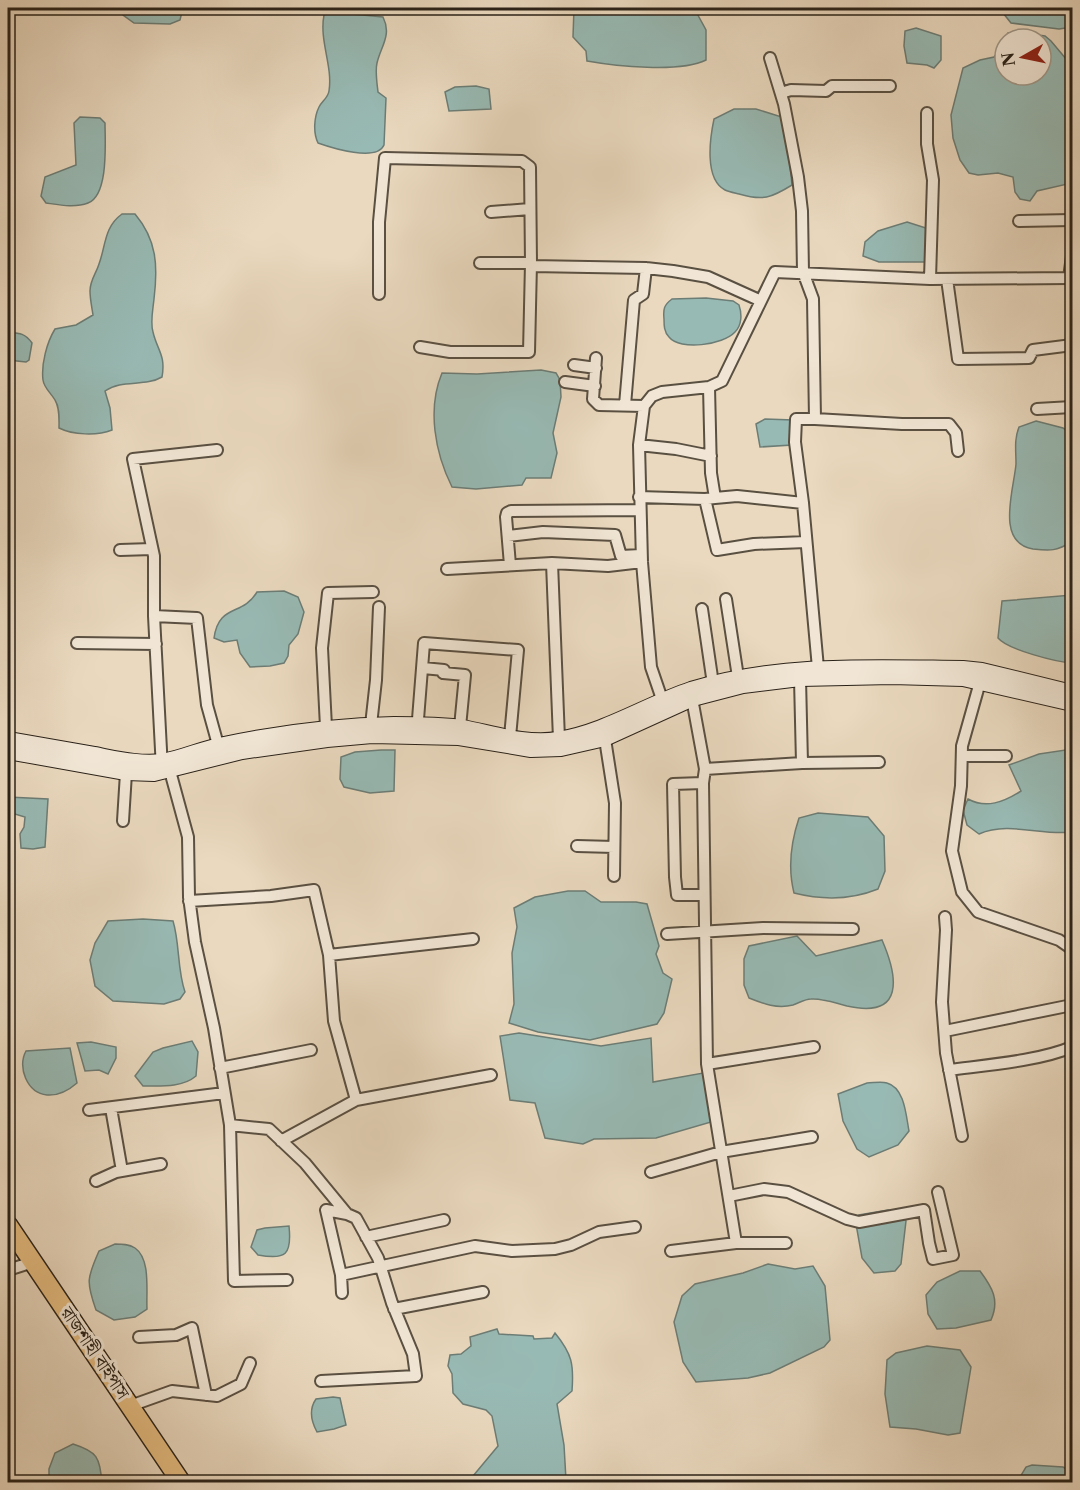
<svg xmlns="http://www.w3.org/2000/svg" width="1080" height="1490" viewBox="0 0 1080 1490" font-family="'Libre Caslon Text','Noto Serif Bengali',serif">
	<rect width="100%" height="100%" fill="#ead9bf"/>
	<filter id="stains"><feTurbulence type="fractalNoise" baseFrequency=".00333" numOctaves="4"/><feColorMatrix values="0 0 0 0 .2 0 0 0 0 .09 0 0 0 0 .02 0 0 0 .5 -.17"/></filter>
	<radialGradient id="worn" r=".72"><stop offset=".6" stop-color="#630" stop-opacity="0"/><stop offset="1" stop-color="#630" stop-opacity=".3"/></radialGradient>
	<path fill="#98bab4" stroke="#6c7d76" stroke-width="1.5" d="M123,8H183L180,20L170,24L134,23L123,15Z
		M574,8H694L706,30V60C680,73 615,66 587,61L586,51L573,37Z
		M999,8H1072V27L1059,29L1011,23Z
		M345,11L352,14L383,17C392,35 381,46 377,63C375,71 377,83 378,92L386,98L384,145C377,162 332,148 318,143C313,133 314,117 319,107C322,101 328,98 329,91C333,66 319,41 324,15L331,12Z
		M916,28L941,36V60L934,68L927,65L907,63L904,46L905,31Z
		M1017,32L1045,36L1051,41L1072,66V183L1037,191L1030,201L1020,199L1015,192L1013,177L998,173L978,175L969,173L960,160L953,138L951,115L963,68L980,60L994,57L1005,43V75H1041V39H1006L1008,33Z
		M476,86L489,89L491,109L449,111L445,92L455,87Z
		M734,109H756L785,118L792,185C771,198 763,201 739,194C735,193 729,192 725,190C704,179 710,138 714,119Z
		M80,117L100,118L105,123C105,142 109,195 88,203C75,208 60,205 46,203L41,196L45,177L76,165L74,123Z
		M122,214H135C157,240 158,266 154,299C153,309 150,322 153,332C157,350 166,355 162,377C145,387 122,379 105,391L110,408L112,430C97,436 73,435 59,428C59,419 60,408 55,400C51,393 44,388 43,380C41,364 47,342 55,329L76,325L93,315C92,308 90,299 90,291C90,280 96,274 99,264C106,245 104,227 122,214Z
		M907,222L929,229L926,262H879L863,256L865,242L878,231Z
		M706,298L733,301L739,305C742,314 742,325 735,332C723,345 680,351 669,337C664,332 664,325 664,319C663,309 664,305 672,299Z
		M8,332C19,333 25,333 32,343L29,360L26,362L8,360Z
		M541,370L556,373L560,380L561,397L553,433L557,453L551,478H526L522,485L476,489L452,487C435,453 427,409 442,373L477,374Z
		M765,419L793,420L792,445L760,447L756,424Z
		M1036,421L1063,428L1072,435V542C1056,551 1051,551 1033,549C995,543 1014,489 1016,464C1016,450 1014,440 1019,427Z
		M284,591L298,597L304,612L298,634L289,645L288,656L284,663L270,666L250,667L240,653L237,640L224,642L214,638C219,603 242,617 257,592Z
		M1072,595V663C1057,662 1008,650 998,638L1002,601Z
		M1072,749V832C1042,836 1009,821 979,834L967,825L963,810L968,799C986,809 1004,802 1021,791L1009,765L1039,754Z
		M381,750H395L394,791L370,793L344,787L340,779L341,757L355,752Z
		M8,797L48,799L45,847L33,849L21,848L20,834L24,827L25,817L8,812Z
		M818,813L868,817L884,836L885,871L878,889C851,900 822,900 794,893C788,869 791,842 799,818Z
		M568,891H585L601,902H636L647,904L659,946L656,954L663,973L672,979L664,1013L657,1024L590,1040L538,1032L509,1023L514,1004L512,953L517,927L514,908L535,897Z
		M143,919L173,921C180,944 177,969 185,992L180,999L164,1004L113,1001L95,986L90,960L95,943L108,921Z
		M797,936L816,956L882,940C898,977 905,1019 847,1006C835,1003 823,998 811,999C805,999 799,1003 793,1005C777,1009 764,1004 749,998L744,985V959L749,946Z
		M519,1033L601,1046L651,1038L653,1082L703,1073L711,1122L656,1138L594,1139L583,1144L545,1138L535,1103L510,1100L500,1036Z
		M192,1041L198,1052L196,1076C182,1088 160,1086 143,1086L135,1076L153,1052L163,1048Z
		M91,1042L116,1047V1058L108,1074L99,1070L85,1071L77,1043Z
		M70,1048L77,1083C69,1090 59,1096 47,1095C27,1093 17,1067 26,1051Z
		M867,1083C873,1083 881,1081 887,1083C905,1088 906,1116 909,1131L898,1145L869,1157L857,1149L843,1121L838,1094Z
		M888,1210L901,1215L906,1221L901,1264L895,1271L874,1273L862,1258L856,1224L859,1215Z
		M289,1226C292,1255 286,1260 258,1255L251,1247L257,1230L265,1228Z
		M115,1244C122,1244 129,1244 135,1248C151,1259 146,1292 147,1309L135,1317L114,1320L96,1310C86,1282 87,1278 99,1251Z
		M768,1264L795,1269L813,1266L825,1286L830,1340L824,1347L770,1373L748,1378L696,1382L683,1362L674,1322L682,1296L695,1284L743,1273Z
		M960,1271H980C992,1287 1000,1300 991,1320L956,1328L937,1329L928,1314L926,1295L937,1282Z
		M497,1329L499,1334L533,1336L534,1339L552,1338L555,1333C572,1354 574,1364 572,1391L557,1404L564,1445L566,1480L557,1482H468L498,1446L492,1416L486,1410L463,1404L453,1393L452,1374L448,1366L450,1355L461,1354L471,1346L470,1337Z
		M927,1346L960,1350L971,1367L960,1433L948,1435L916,1429L890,1427L885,1394L887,1360L896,1353Z
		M333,1397L340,1398L346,1425L334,1429L317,1432C311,1421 309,1409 316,1399Z
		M73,1444C98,1452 99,1457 102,1482H49V1469L55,1453Z
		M1032,1465L1063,1467L1072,1472V1482H1017L1026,1467Z"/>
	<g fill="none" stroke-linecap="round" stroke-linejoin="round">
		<defs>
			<path id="street" d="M770,58L784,104L798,177L802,211L803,272L813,299L815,419H796L795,442L803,503L818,668
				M781,93L791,90L826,91L832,86H890
				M927,113V144L933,180L930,279
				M491,212L530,209
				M1019,221L1072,220
				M480,263H531
				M531,266L646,268L673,271L708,277L759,300
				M947,279L958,359L1029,358L1033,350L1072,345
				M379,294V222L385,158L522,161L530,167L531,263L529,352H450L420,347
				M596,358L593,399L599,405L644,406
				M574,365L596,368
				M565,382L595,386
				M709,387L711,473L715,498L705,499L717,550L754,544L806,542
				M625,405L634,300L643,294L646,268
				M1037,409L1072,407
				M815,419L902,424H949L956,433L958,451
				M639,445L676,449L711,456
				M217,450L133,459L154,556V616L197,618L207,705L220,752
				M639,497L705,499
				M715,498L737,496L803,503
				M508,536L543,532L615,535L621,556L641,555
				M120,550L152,549
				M510,565L506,517L507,513L511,511L640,510
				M447,569L552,563
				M726,599L738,677
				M702,609L713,684
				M154,616L162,769
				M77,643L156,644
				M423,668L444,670L443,673L465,675L460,727
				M980,682L962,746L961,786L952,851L962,892L978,912L1059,940L1072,949
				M691,693L705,769L703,783L707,1064L736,1243
				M664,705L651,667L642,562L639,445L644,406L652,396L662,392L709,387L722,381L775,272L930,279L1069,278L1072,256
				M371,725L376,680L379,607
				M326,727L322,648L328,593L373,592
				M417,732L424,643L518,650L510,737
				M559,739L552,563L608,566L642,562
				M605,739L615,803L614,876
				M962,756H1006
				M802,763L879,762
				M705,769L802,763L800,679
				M170,771L188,837L189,897L195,942L214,1028L230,1125L234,1281L287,1280
				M703,783L673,784L675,877L677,895H703
				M123,821L126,773
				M577,846L614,847
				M189,901L271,896L314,890L329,955
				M945,917L946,930L942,1002L946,1053L962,1136
				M667,934L763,928L853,929
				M473,939L329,955L334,1021L356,1100L491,1075
				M945,1031L1072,1005
				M707,1064L814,1047
				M220,1068L311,1050
				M949,1070C987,1065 1039,1061 1072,1047
				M111,1108L122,1171
				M89,1110L224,1093
				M230,1125L269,1129L305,1163L347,1214L356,1218L378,1258L392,1303L413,1354L416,1376L321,1381
				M281,1141L356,1100
				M651,1172L721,1152L812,1137
				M96,1181L116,1172L161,1164
				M729,1196L764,1189L788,1192L847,1219L859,1222L924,1210L929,1243L933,1259L953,1255L938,1192
				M347,1214L326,1210L341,1275L475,1246L512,1251L555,1249L571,1245L599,1232L635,1227
				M366,1237L444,1220
				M671,1251L736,1243H786
				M8,1270L33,1262
				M341,1275L342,1293
				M394,1309L483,1292
				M139,1337L176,1335L192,1328L206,1395
				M130,1406L172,1391L217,1396L241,1384L250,1363
				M1055,1482H1064"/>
			<path id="secondary" d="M8,739C36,744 65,749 94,754C116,758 140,764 162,761C181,758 200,749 219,745C276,733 335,725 394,724C416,724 439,724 462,727C494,733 525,744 558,739C606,731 646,704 691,689C779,662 872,667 963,668L982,670L1072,692
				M8,752L126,773L154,774L242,752L327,740L372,736L459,738L531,750L561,749L605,739L693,699L743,686L800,679L892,677L963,679L1072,704"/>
			<path id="highway" d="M8,1225L181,1482"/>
		</defs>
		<use href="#street" stroke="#5a5042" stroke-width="14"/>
		<use href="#secondary" stroke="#2a2219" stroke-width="16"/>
		<use href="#highway" stroke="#2a2219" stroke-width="21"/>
		<use href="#street" stroke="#f1e6d5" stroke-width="10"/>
		<use href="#secondary" stroke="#f1e6d5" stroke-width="14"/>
		<use href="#highway" stroke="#e5bc80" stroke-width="18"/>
	</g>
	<g text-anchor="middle" stroke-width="6" stroke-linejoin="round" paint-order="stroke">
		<g font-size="18" fill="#2a2219" stroke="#f1e6d5">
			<text transform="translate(95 1353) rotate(56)" y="6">রাজশাহী বাইপাস</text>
		</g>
	</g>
	<rect width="1080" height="1490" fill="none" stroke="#ead9bf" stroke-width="30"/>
	<rect x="9" y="9" width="1062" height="1472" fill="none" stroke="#2a2219" stroke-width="3"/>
	<rect x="15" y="15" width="1050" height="1460" fill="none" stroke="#2a2219" stroke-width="1.5"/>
	<g transform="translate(1023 57) rotate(261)"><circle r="28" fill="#f1e6d5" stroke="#a1988a" stroke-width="1.5"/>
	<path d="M0-4.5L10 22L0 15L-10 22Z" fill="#8f2418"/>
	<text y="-9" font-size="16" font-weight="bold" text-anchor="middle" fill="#2a2219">N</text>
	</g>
	<rect width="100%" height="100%" filter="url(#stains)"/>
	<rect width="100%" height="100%" fill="url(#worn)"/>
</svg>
